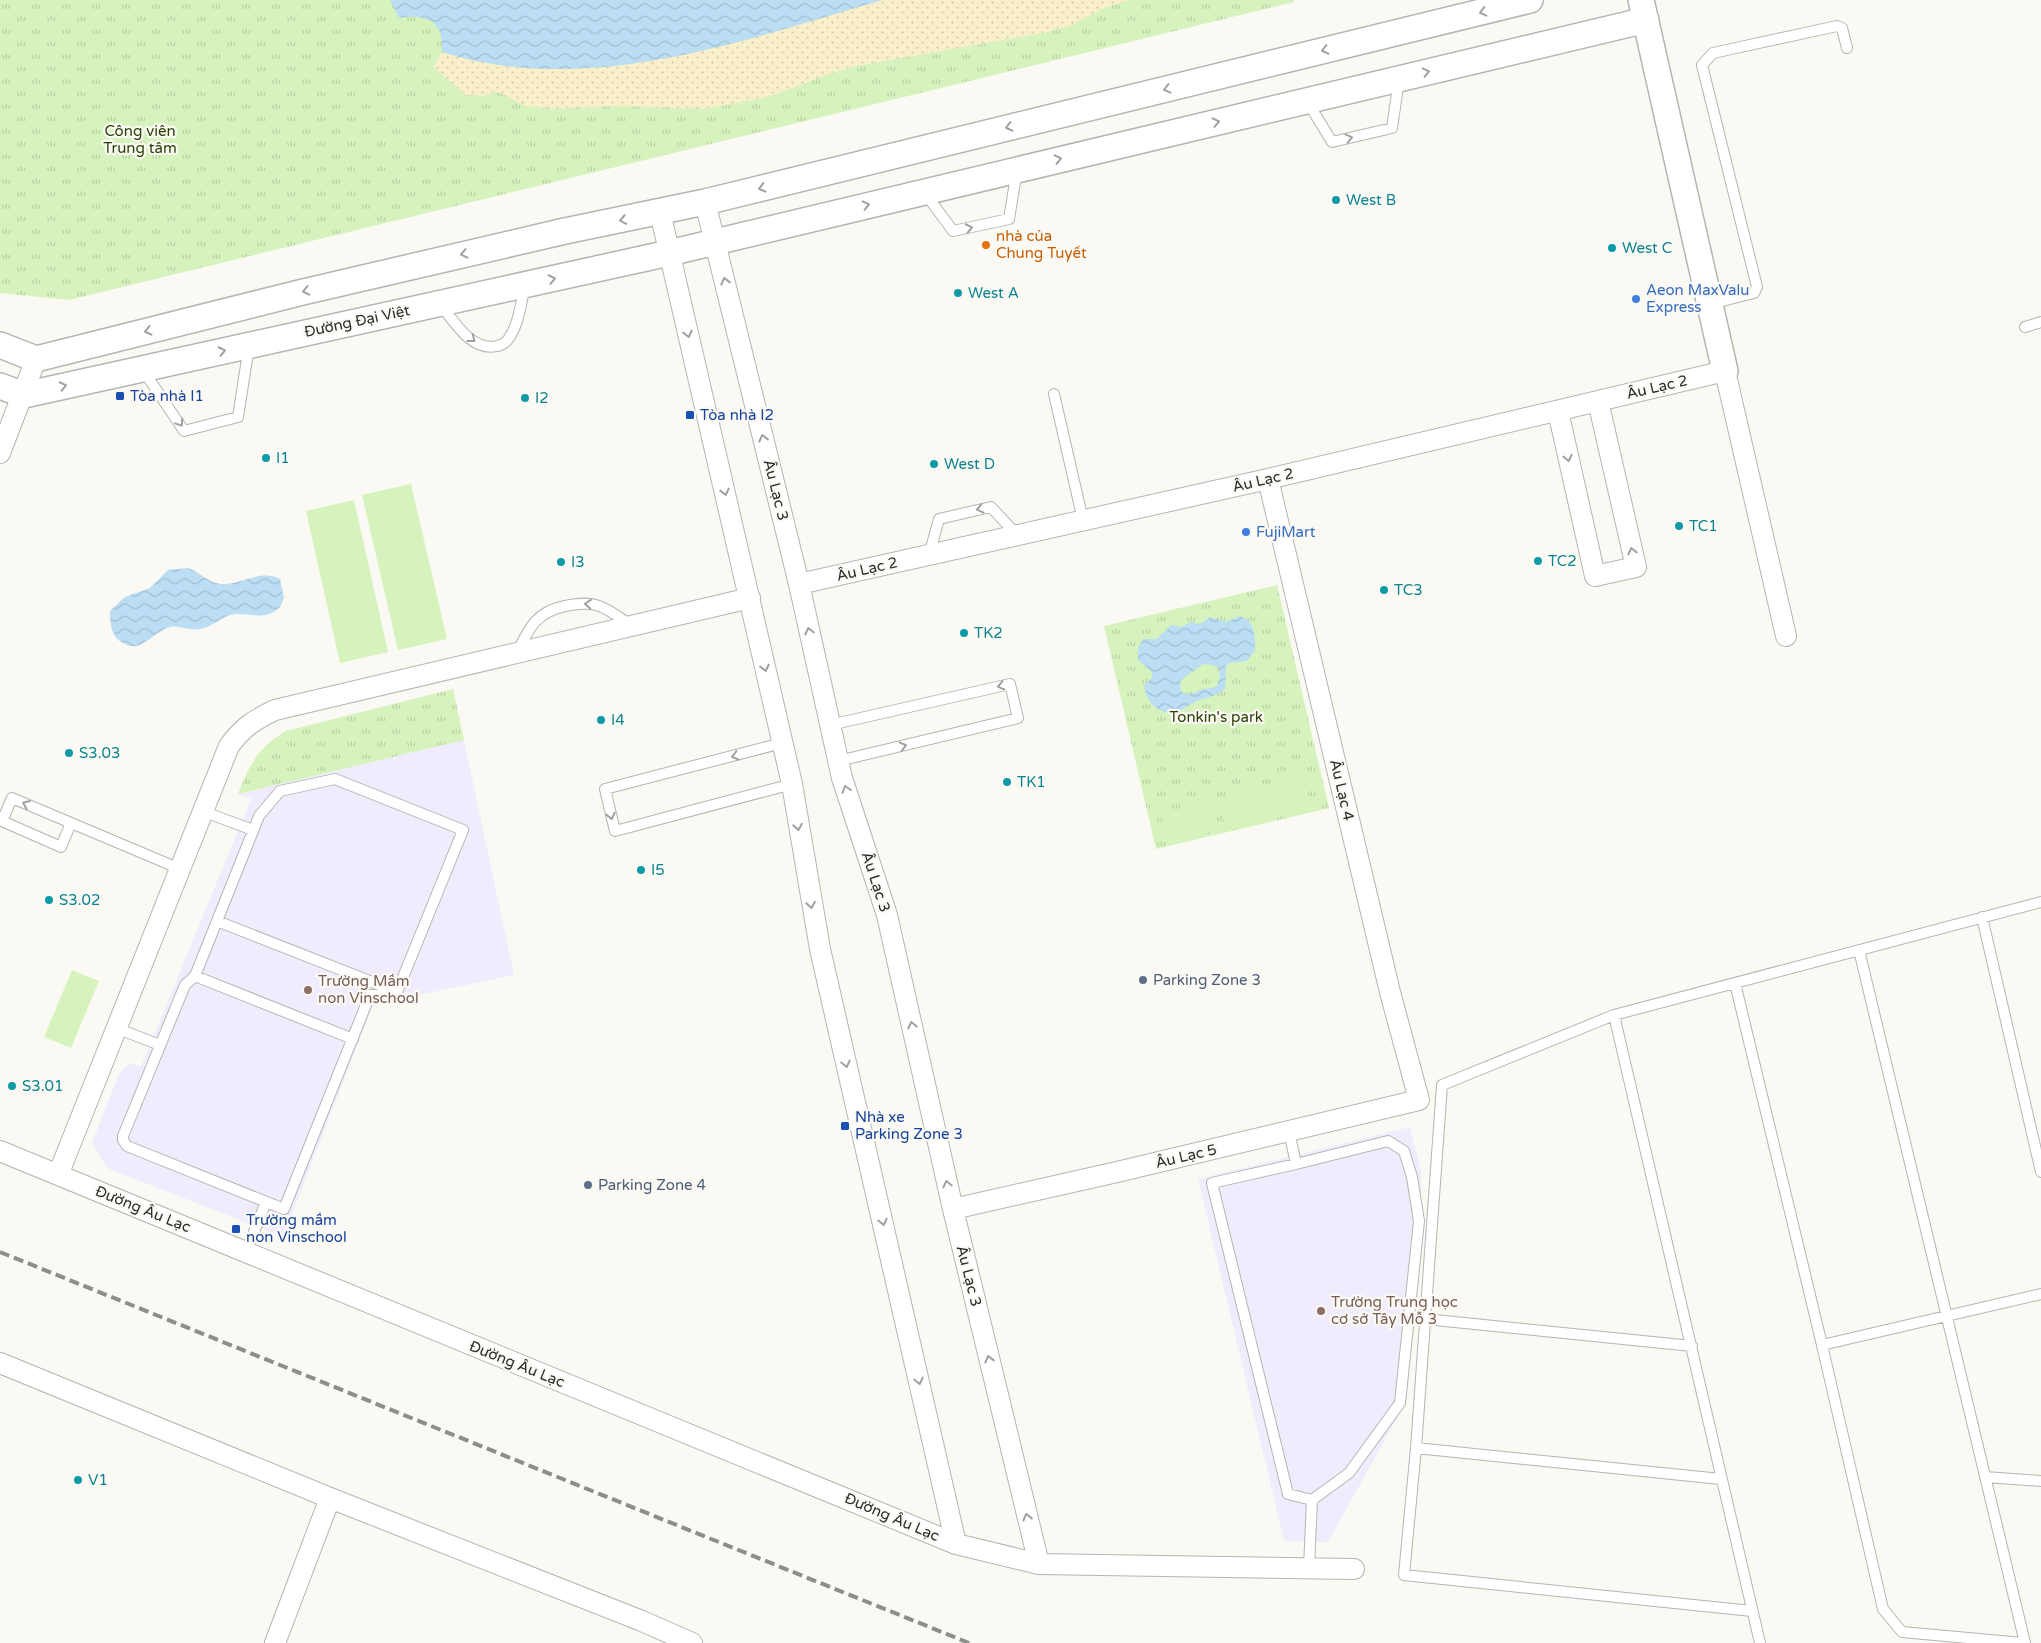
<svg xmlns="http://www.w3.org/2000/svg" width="2041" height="1643" viewBox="0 0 2041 1643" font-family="'Varela Round',sans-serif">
	<defs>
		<pattern id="grass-tufts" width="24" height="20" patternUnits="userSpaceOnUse" patternTransform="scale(1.25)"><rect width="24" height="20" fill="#d7f3bd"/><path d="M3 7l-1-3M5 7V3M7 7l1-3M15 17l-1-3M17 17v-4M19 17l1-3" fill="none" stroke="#b9d0a3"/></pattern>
		<pattern id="sand-dots" width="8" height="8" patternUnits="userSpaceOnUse" patternTransform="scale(1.25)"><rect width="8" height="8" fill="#f9efca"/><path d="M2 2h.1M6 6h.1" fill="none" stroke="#d6cdae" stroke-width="1.8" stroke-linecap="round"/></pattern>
		<pattern id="water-waves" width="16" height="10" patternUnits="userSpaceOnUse" patternTransform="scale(1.25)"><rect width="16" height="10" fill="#bbdef4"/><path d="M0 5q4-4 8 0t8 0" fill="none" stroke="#a1bfd1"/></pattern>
	</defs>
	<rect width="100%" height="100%" fill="#faf9f4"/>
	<path fill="#f0ecfe" d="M464,740L514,975L373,1005L283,1237L107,1168L92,1143L119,1074L130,1063L141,1067L251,799L238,794Z
		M1410,1127L1421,1170L1420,1220L1406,1402L1328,1542L1284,1541L1198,1179Z"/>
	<path fill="url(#grass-tufts)" d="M0,0H1294V2L69,300L0,293Z
		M1277,585L1329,808L1156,849L1104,626Z
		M453,689L464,740L238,794C250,764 257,748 286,731Z"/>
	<path fill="url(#sand-dots)" d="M882,0H1130L1106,7L1070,26L1043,33L857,66L835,72L769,97L703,109L617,106L554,109L525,106L505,95L496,92L483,96L466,95L433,67L442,52C585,98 744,41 882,0Z"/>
	<path fill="#d7f3bd" d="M411,484L447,639L398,650L362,495Z
		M354,500L388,652L340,663L306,511Z
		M1304,777L1311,808L1226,828L1219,798Z
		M1211,801L1218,830L1167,842L1160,813Z
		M72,970L99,981L71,1048L44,1037Z"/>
	<path fill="url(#water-waves)" fill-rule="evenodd" d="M390,0H882C744,41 585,98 442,52C442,47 442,41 441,36C437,16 415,15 399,18Z
		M188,568C200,572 209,584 223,584C243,584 260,569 280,579L284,598L280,607C265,621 253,613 236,614C222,615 213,627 200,629C190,631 179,625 170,627C154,631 142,653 125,644C111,638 110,624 110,611L125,597L150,588L168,570Z
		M1239,616C1255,619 1255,637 1255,650L1247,661L1229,663L1226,666L1225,689C1217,696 1207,697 1197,701C1190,704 1184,710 1176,712C1158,715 1146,702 1144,685L1152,678V672L1138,660V648L1143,639H1157L1171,625L1182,627C1188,624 1190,619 1197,624L1202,623L1210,617L1226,622ZM1203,664L1213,665L1219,668L1220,676L1217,686C1211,689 1208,688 1203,689C1195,691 1191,697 1182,692L1180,688L1181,680Z"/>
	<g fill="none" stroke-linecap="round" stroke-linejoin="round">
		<defs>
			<path id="service" d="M1307,101L1332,142L1392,128L1399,80
				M924,192L953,231L1009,219L1017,170
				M440,304C454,321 471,352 497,346C502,345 506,343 509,338C519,324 521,302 525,285
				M1710,304L1754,293L1757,287L1702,65L1713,53L1837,26L1842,28L1847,48
				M2025,327L2041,322
				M143,370L184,431L238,417L249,346
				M1054,394L1083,520
				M929,555L939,519L991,507L1017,535
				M517,653C529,628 536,612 565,606C575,604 586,602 596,605C608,608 620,618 630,625
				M830,725L1010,684L1018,718L838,761
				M782,743L605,789L615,831L792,784
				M335,779L463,830L397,992L370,995L284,1209L127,1146L123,1140V1136L185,985L195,976L259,816L280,791Z
				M202,811L253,830
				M71,823L61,847L2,821L12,798L166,863L179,869
				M1982,917L2041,1172
				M217,921L395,991
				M1859,950L2025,1643
				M195,976L353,1039
				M1735,983L1822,1345L2041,1294
				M1614,1015L1760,1643
				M116,1028L160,1045
				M1289,1131L1296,1164L1388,1141L1404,1151L1412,1177L1419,1221L1400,1403L1349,1473L1312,1500L1309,1568
				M1296,1164L1212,1183L1288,1494L1312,1500
				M246,1252L266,1202
				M1425,1319L1692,1346
				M1822,1345L1883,1609L1902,1632L2023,1643
				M1416,1448L1721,1479
				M1985,1477L2041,1481
				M1752,1611L1404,1575L1416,1448L1442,1085L1614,1015L2041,902"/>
			<path id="minor" d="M705,202L799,584L842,778L887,915L953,1209L1039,1564
				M660,212L792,784L820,949L956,1544
				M1558,411L1595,576L1636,567L1598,401
				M0,453L36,359
				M799,584L1268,479L1725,371L1786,636
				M0,1151L956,1544L1039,1564L1354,1569
				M58,1175L229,746C243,727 254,720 275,710L750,598
				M953,1209L1117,1172L1419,1100L1390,992L1268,479
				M0,1363L330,1498L642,1621L692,1643
				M275,1643L330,1498"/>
			<path id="tertiary" d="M1641,0L1725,371
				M0,345L36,359L303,292L565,231L705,202L1530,0
				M0,386L24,395L669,253L1646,20"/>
		</defs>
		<use href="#service" stroke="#b6b5b1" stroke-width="12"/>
		<use href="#minor" stroke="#b6b5b1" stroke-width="22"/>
		<use href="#tertiary" stroke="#b6b5b1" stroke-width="28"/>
		<use href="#service" stroke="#fff" stroke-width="10"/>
		<use href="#minor" stroke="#fff" stroke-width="20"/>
		<use href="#tertiary" stroke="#fff" stroke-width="25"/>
		<path stroke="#8e8d8a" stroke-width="4" stroke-dasharray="10 5" stroke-linecap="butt" d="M0,1252L969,1643"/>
	</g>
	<defs><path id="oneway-chevron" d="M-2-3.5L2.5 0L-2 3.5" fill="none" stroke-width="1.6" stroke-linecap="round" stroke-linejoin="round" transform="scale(1.25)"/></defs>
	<g stroke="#a0a09f">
		<use href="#oneway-chevron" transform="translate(1483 12) rotate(166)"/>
		<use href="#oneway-chevron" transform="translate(1325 50) rotate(166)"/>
		<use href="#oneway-chevron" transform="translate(1426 72) rotate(-13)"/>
		<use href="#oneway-chevron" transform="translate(1167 89) rotate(166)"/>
		<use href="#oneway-chevron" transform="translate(1216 122) rotate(-13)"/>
		<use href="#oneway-chevron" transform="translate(1009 127) rotate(166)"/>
		<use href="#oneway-chevron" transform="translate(1349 138) rotate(-13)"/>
		<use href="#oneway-chevron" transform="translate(1058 159) rotate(-13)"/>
		<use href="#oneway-chevron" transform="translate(762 188) rotate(166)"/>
		<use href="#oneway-chevron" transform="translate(866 205) rotate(-13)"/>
		<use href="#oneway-chevron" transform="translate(623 220) rotate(169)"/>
		<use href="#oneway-chevron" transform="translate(969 228) rotate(-12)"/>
		<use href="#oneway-chevron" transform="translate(464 254) rotate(167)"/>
		<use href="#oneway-chevron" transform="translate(552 279) rotate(-12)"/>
		<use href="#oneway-chevron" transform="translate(725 281) rotate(-104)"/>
		<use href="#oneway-chevron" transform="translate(306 291) rotate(167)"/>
		<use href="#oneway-chevron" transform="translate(148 331) rotate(166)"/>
		<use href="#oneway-chevron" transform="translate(688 334) rotate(77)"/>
		<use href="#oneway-chevron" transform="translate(472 339) rotate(37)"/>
		<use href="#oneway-chevron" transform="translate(222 351) rotate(-12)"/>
		<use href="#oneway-chevron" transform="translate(63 386) rotate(-12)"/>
		<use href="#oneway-chevron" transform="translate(180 423) rotate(56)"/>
		<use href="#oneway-chevron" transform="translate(763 438) rotate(-104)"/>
		<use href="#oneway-chevron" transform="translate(1568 458) rotate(77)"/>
		<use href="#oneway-chevron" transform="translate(725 492) rotate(77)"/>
		<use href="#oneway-chevron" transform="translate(980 509) rotate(167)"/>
		<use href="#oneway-chevron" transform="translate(1632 551) rotate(-103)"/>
		<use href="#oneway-chevron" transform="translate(588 604) rotate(-176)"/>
		<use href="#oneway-chevron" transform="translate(809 631) rotate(-103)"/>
		<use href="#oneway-chevron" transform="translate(765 668) rotate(77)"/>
		<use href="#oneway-chevron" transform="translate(1001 686) rotate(167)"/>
		<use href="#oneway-chevron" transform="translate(903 746) rotate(-14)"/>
		<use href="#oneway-chevron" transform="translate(735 756) rotate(166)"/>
		<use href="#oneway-chevron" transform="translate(846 789) rotate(-108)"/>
		<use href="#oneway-chevron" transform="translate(26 804) rotate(-157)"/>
		<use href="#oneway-chevron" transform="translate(611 816) rotate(77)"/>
		<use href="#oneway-chevron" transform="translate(798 827) rotate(81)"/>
		<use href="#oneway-chevron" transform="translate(811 905) rotate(81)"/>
		<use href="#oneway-chevron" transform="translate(912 1025) rotate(-103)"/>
		<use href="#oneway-chevron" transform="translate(846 1064) rotate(77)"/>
		<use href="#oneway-chevron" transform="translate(947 1184) rotate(-103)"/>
		<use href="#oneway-chevron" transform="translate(883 1222) rotate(77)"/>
		<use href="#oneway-chevron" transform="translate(989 1359) rotate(-104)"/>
		<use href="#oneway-chevron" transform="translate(919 1381) rotate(77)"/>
		<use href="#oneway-chevron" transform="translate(1027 1517) rotate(-104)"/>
	</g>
	<g fill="#0f9aa8" stroke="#faf9f4" stroke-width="2">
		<circle cx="1336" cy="200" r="5"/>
		<circle cx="1612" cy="248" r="5"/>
		<circle cx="958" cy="293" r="5"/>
		<circle cx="525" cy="398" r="5"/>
		<circle cx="266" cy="458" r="5"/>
		<circle cx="934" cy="464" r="5"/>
		<circle cx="1679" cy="526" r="5"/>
		<circle cx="1538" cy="561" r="5"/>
		<circle cx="561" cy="562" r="5"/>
		<circle cx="1384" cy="590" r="5"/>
		<circle cx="964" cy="633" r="5"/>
		<circle cx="601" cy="720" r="5"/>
		<circle cx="69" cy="753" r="5"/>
		<circle cx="1007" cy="782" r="5"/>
		<circle cx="641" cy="870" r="5"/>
		<circle cx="49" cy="900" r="5"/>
		<circle cx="12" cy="1086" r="5"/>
		<circle cx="78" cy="1480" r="5"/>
	</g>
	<circle fill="#e8710a" stroke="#faf9f4" stroke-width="2" cx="986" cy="245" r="5"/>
	<g fill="#3f7fe0" stroke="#faf9f4" stroke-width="2">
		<circle cx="1636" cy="299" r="5"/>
		<circle cx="1246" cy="532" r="5"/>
	</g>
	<g fill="#1a4fb4" stroke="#faf9f4" stroke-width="2">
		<rect x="115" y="391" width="10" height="10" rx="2.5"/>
		<rect x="685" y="410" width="10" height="10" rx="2.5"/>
		<rect x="840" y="1121" width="10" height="10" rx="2.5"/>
		<rect x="231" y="1224" width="10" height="10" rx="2.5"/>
	</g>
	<g fill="#5c6f8a" stroke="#faf9f4" stroke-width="2">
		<circle cx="1143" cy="980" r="5"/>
		<circle cx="588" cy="1185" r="5"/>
	</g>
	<g fill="#8d6e63" stroke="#faf9f4" stroke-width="2">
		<circle cx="308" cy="990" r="5"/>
		<circle cx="1321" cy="1311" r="5"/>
	</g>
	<g text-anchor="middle" stroke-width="4.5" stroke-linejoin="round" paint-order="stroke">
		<g font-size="15" fill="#294104" stroke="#faf9f4">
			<text x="140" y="136">Công viên<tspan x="140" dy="17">Trung tâm</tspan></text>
			<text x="1216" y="722">Tonkin's park</text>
		</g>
		<g font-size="15" fill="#0d838f" stroke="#faf9f4" text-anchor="start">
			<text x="1346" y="205">West B</text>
			<text x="1622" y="253">West C</text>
			<text x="968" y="298">West A</text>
			<text x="535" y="403">I2</text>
			<text x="276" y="463">I1</text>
			<text x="944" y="469">West D</text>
			<text x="1689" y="531">TC1</text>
			<text x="1548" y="566">TC2</text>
			<text x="571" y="567">I3</text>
			<text x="1394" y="595">TC3</text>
			<text x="974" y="638">TK2</text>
			<text x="611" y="725">I4</text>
			<text x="79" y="758">S3.03</text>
			<text x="1017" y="787">TK1</text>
			<text x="651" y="875">I5</text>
			<text x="59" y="905">S3.02</text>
			<text x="22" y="1091">S3.01</text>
			<text x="88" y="1485">V1</text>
		</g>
		<g font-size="15" fill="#c56008" stroke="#faf9f4" text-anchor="start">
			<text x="996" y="241">nhà của<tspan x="996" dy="17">Chung Tuyết</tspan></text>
		</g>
		<g font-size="15" fill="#366cbe" stroke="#faf9f4" text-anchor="start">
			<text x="1646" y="295">Aeon MaxValu<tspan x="1646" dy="17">Express</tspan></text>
			<text x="1256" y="537">FujiMart</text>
		</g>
		<g font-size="15" fill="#2c2c2a" stroke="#faf9f4">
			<text transform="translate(357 321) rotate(-12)" y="5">Đường Đại Việt</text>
			<text transform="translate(1657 387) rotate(-13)" y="5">Âu Lạc 2</text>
			<text transform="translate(1263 480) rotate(-13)" y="5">Âu Lạc 2</text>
			<text transform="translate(776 490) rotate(76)" y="5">Âu Lạc 3</text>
			<text transform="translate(867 569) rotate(-13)" y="5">Âu Lạc 2</text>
			<text transform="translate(1342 790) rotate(77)" y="5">Âu Lạc 4</text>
			<text transform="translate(876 882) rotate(72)" y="5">Âu Lạc 3</text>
			<text transform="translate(1186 1156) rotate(-13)" y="5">Âu Lạc 5</text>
			<text transform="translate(143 1209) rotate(22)" y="5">Đường Âu Lạc</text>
			<text transform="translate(969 1276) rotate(76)" y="5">Âu Lạc 3</text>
			<text transform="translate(517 1364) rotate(22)" y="5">Đường Âu Lạc</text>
			<text transform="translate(892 1517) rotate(23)" y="5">Đường Âu Lạc</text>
		</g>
		<g font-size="15" fill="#164399" stroke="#faf9f4" text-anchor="start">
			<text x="130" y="401">Tòa nhà I1</text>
			<text x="700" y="420">Tòa nhà I2</text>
			<text x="855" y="1122">Nhà xe<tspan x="855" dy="17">Parking Zone 3</tspan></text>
			<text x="246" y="1225">Trường mầm<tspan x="246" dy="17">non Vinschool</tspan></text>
		</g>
		<g font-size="15" fill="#4e5e75" stroke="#faf9f4" text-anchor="start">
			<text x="1153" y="985">Parking Zone 3</text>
			<text x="598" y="1190">Parking Zone 4</text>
		</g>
		<g font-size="15" fill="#785e54" stroke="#faf9f4" text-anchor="start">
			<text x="318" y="986">Trường Mầm<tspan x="318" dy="17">non Vinschool</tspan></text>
			<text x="1331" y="1307">Trường Trung học<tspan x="1331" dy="17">cơ sở Tây Mỗ 3</tspan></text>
		</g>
	</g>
</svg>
